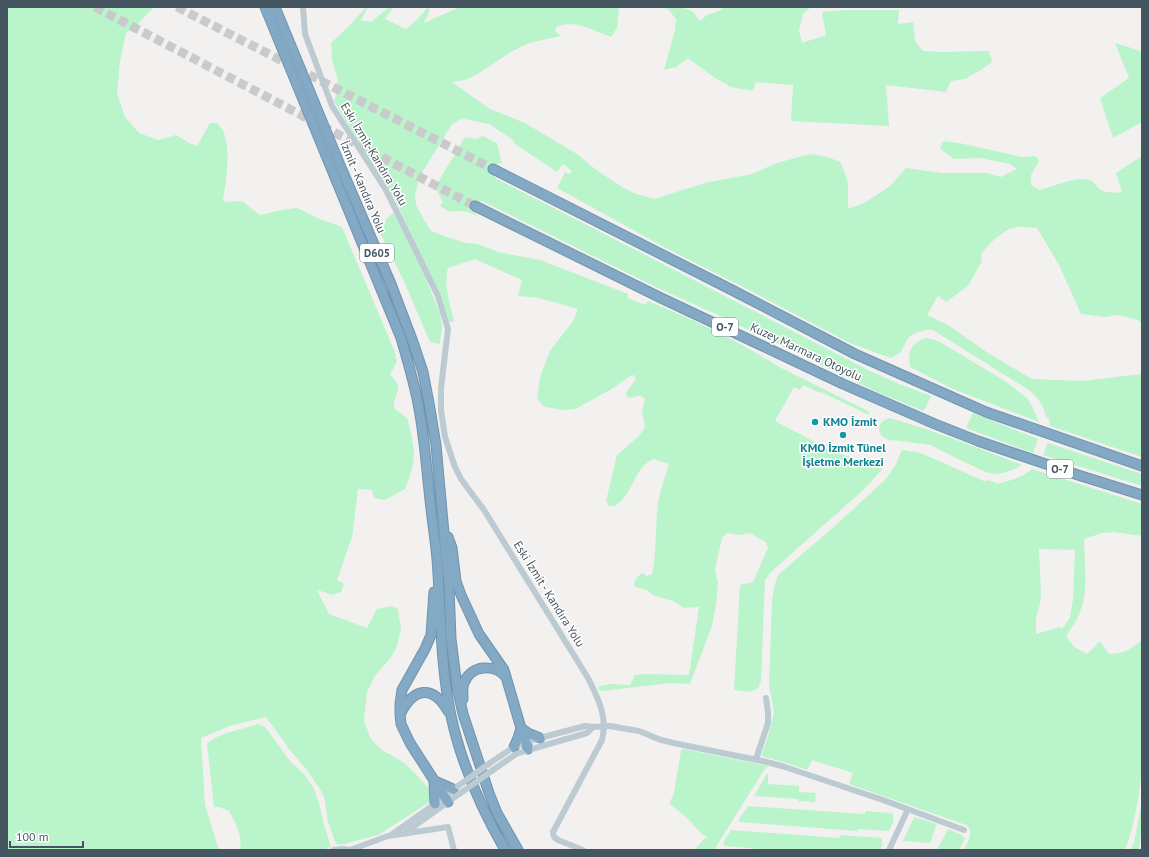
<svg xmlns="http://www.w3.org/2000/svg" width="1149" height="857" viewBox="0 0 1149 857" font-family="'PT Sans',sans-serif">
	<rect width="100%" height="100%" fill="#f3f0f0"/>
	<path fill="#baf4cb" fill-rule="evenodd" d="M7,7H154L135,27L126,33L120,62L117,93L125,117L139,133L158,140L176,135L189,143L197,146L210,123H217C220,126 223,129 224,133C231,153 226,180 223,201L229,202L242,201L260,215L281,210L297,208L320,219L342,227L394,350L397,362L390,374C393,377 396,381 398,385C400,393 390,402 396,410C399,413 404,415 407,418C410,430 414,443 414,455C414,465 409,479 405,489L385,500L374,498L372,490L358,489L352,537L337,580L344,584L341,592L333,595L317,590L329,614L367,628L377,609L391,606L398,609L401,629L397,646L392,656L375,676L367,692L364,721L371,739L383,751L391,755L403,762L414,772L432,792L429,802L408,816L378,835L340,845L336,844L328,822L324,797L320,789L306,769L290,750L266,717L230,726L201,738L205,805L219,850H7Z
		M366,7H368L361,20L371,22L389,7L393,8L385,19L406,29L417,20L427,8L430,10L424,23L460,7H619L617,28L611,37C594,31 575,19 556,27L555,31L561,36L529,43L511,52L476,75L465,80L452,82L490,109L525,123L577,154L595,169L622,187L636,194L654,199L705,183L752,174L777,163L810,154L828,157L840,162L845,173L848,184V209L864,203L889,187L906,168L942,173H987L1001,177L1017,169L1010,164L980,158L954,159L940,149L943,141L959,143L1022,157L1035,156L1039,161L1031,175V185L1040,190C1055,186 1077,175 1092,181C1095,183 1097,188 1101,190C1106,193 1116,193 1122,192L1116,173L1142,156V325L1138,320L1118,315L1105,317L1081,314L1059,265L1037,228C1031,228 1023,226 1017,227C1003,229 990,243 981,254L982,261L968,286L946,302L938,296L927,315L948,325L988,353L1032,379L1082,381L1142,374V457L1050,426L1049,418L1046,417C1044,406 1038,397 1029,390L933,330H925L915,333L908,338L901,352L891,358L852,344L743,287L662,246L557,188L565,172L569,174L572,171L563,164L557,172L515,144L513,140L489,124L464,119L459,120L452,124L423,171L417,186L415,196L416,205L424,220L431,231L444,236L466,243L478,244L498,252L540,260L628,294V298L645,305L648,301L690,319L729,338L758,354L781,368L864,409L869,412V415L821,392L820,393L803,385L800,390L794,387L775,421L828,449L858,460L884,465L880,472L863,490L771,572L765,580L761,681L758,688L751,692L734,690L740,585L753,582L768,548L766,542L750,533L739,535L727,533L722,538L715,570L718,583L716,605L712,626L690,684L671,683L601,691L598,689L599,686L612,684L630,685L635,675L644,674L689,675L699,607L684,608L673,601L653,595L647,590L635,587L634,583L637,577L642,573L647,576L652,574C657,551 655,527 658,503C660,490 665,477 669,464L654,459C636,466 634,487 622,500C620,502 617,504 615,506H609L606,501L617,455L639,436L645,427L642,412L645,398C639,395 636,396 631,398L627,397L626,393L636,379L634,375L630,376L610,390L575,409L564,410L545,407L537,399L540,377L550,351L573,321L578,309L539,298L518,296L522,280L475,259L448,268C443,286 451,305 454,322H449L442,300L394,198L356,138L334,101C341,84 337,77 332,60C331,54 332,48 331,43L349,26Z
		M659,7H681L692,11L700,21L707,15L721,10L723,7H811L803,14L799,30L802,43L826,35L822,12L844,10H899L898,24L913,22L915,41L923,51L941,52L989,51L992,62L984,68L965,79L951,81L946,92L886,85L889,126L791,121L793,85L756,82L753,91L731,87L712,76L688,58L676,67L664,70L675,30L676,19L668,9Z
		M1115,43L1141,51L1142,55V122L1113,138L1100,98L1129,78Z
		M483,136L497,143L502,164L499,163C492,166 492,171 495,178L618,241L866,369L899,384L931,396L924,411L877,392L720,316L658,288L482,201L477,202L475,206L474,211L477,216C468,211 460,210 450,212L440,206L443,202L435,187L465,137L476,139Z
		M394,212L425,276L440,314L442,325L440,344L430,342L403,279L380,233L386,219Z
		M926,338L932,339L940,342L1005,381L1023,395L1028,399L1036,415L1039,422L953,389L910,367C908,352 910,343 926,338Z
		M973,413L1038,439L1033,453L966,428Z
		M890,418C935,431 978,448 1022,465L1017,468L1003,473L995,474L985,472L930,445L893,440L892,441C889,440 885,438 883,437C874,429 881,420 890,418Z
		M1048,443L1142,474V486L1043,455Z
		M902,450L921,453L986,482L985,480L995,482L996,484C1009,481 1021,478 1032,469L1142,504V536L1113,532L1102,533L1084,539C1084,561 1089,591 1080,612C1077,621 1071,629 1066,636L1074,647L1087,654L1100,641L1108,653C1120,656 1133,648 1142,640V769C1139,796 1135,825 1125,850H964L970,837V829L966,825L849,784L853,773L812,760L807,770L787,763L761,756L769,733L774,712L769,685L772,602L774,587L778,575L836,525L886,479L896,464ZM1039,549L1075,550L1073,599L1070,618L1062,629L1060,627L1036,634V617L1040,604L1041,591Z
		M258,724L265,727L290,761L305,775L314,789L319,803L323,821L331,847L322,850H240C243,837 235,822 229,811L219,807H214L207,744C214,734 246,728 258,724Z
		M683,749L768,766L764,770L714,850H694L707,836L703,835L686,817L670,804V802L674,793L681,751Z
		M767,774H768V784L799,786V792L816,793L815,802L798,801V799L754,796Z
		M1142,801V826L1139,849L1138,850H1130L1134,843Z
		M748,806L865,814V811L892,813C896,820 892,825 889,831L858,829L857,831L739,822V819Z
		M914,817L937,824L930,843L903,841Z
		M948,829L962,835L965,839L959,850H937Z
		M731,830L840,838V835L882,838V846L880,850H770L725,846L723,843Z"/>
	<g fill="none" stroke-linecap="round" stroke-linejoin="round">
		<path stroke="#c8cacc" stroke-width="9" stroke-dasharray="9 4.5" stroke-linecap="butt" d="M95,7L475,206
			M177,7L493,169"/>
		<defs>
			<path id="highway" d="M265,7L401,338C408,362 415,385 419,409C424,435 426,463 429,490C431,513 435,536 437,559C441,611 440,664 451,716C461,763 481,808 505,850
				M275,7L340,165L391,284L413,342L423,372L429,403L436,445L449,588L451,639L457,687L463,714L489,793L497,813L518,850
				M493,169L732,290L855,354L986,412L1142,466
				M475,206L659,297L843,384L935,424L978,441L1078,475L1142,495
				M448,537L452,548L456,581L461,595L479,634L504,670L521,728L528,749
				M434,592L431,635L425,649L402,690L400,704V714L401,724L410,743L448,802
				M463,699C463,693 462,688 464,683C471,664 495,664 506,677
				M401,713C414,687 433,685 448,711
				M514,747L518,738L521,728L528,733L540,738
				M435,781L453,789
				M434,782L435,804"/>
		</defs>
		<use href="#highway" stroke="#6e94b0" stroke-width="11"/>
		<path stroke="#bccad1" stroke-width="6" d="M303,7L305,34L332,106L386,190L438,296L448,329L441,388V410L445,437L455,467L461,479L484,510L588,678C598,698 608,717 602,740L553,832L554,837L558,840L583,850
			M756,759L768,723V712L766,698
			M490,763L514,747L526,742L540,738L585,726L593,727L610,726L621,728L639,731L661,740L678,744L762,761L782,766L883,800L964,830
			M493,770L516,754L525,751L587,733L593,727
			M406,832L459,794
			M391,835L435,804L455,788
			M334,850L343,849L350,850
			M350,850L388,836L448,827L454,850
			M889,850L908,809"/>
		<use href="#highway" stroke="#83a9c4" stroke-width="9"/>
		<path stroke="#bccad1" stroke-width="6" d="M458,786L490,763
			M459,794L493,770"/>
	</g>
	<g fill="#0f9aa8" stroke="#fff" stroke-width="1.5">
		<circle cx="815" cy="422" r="4"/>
		<circle cx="843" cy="435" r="4"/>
	</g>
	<g text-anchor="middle" stroke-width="3" stroke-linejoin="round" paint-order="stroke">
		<g fill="#fff" stroke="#7e8990" stroke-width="1">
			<rect x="360" y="244" width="34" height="18" rx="3"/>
			<rect x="712" y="318" width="26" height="18" rx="3"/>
			<rect x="1047" y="460" width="26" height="18" rx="3"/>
		</g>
		<g font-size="11" font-weight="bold" fill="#465660">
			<text x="377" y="257">D605</text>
			<text x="725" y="331">O-7</text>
			<text x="1060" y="473">O-7</text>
		</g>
		<g font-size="12" fill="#465660" stroke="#fff">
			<text transform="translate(374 154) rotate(59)" y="4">Eskı İzmit-Kandıra Yolu</text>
			<text transform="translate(363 187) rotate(67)" y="4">İzmit - Kandıra Yolu</text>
			<text transform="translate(806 352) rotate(25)" y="4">Kuzey Marmara Otoyolu</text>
			<text transform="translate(549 594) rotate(58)" y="4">Eski İzmit - Kandıra Yolu</text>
		</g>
		<g font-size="12" font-weight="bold" fill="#0d838f" stroke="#fff" text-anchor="start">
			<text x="823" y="426">KMO İzmit</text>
			<text x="843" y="452" text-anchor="middle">KMO İzmit Tünel<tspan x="843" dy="14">İşletme Merkezi</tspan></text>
		</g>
	</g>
	<rect width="1149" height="857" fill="none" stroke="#465660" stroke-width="16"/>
	<path d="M10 841v6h73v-6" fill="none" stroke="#465660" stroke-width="2"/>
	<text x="16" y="841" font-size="12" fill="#465660" stroke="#ffffff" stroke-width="3" paint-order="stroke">100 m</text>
</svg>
